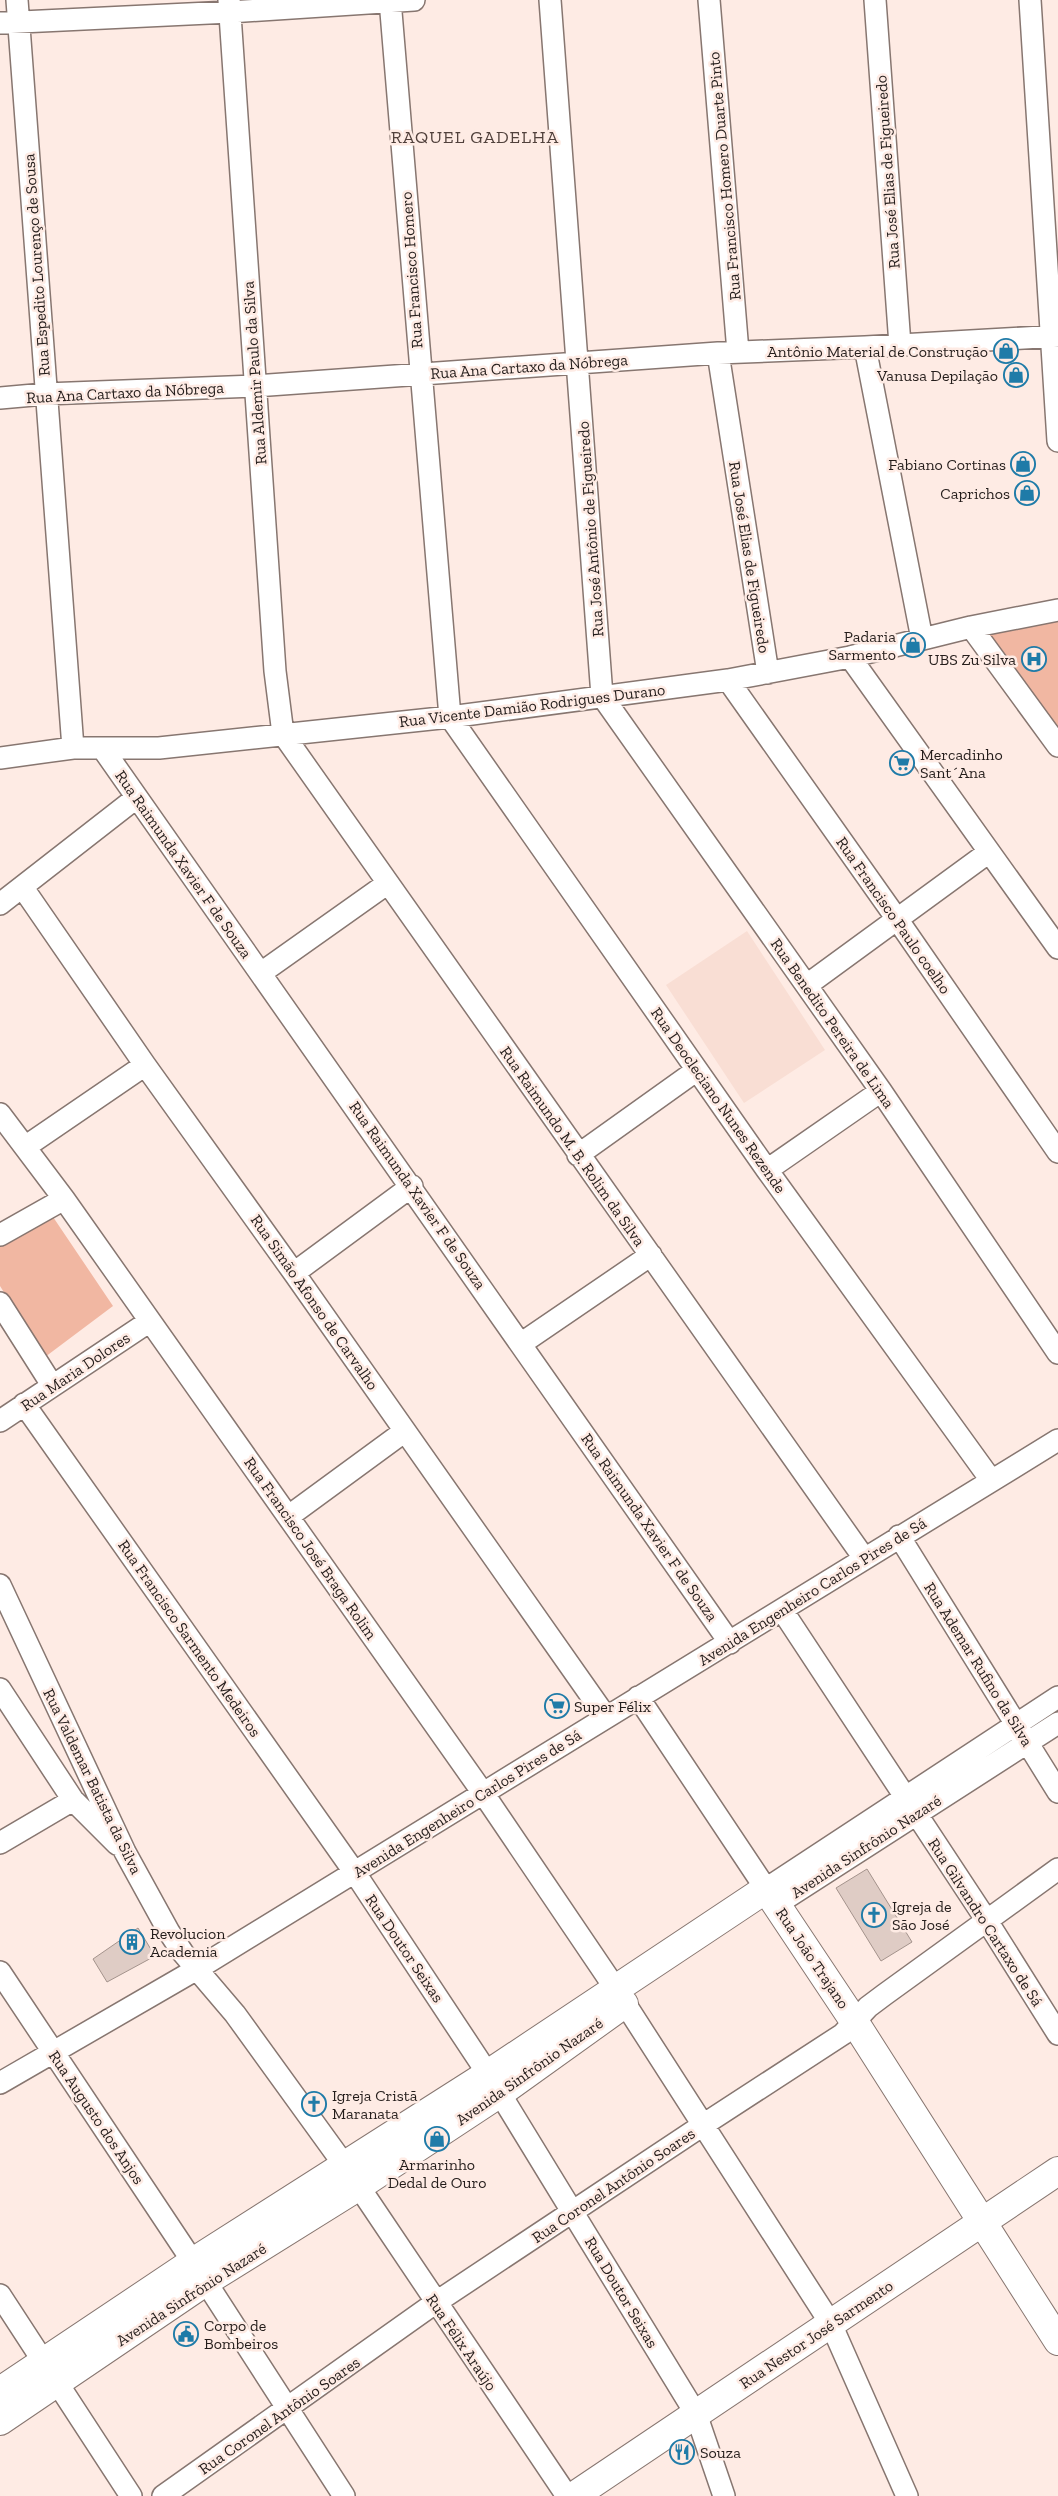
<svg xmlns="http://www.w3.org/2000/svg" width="1058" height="2496" viewBox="0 0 1058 2496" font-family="'Zilla Slab',serif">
	<rect width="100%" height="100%" fill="#feebe4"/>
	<path fill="#f9ded4" d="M747,931L825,1050L744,1103L666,985Z"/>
	<path fill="#f1b7a2" d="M1058,614V748L973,629Z
		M49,1211L113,1306L45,1357L0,1286V1238Z"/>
	<path fill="#dfccc5" stroke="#a4938c" d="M867,1869L912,1942L881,1961L836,1888Z
		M138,1928L155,1956L107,1982L93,1959Z"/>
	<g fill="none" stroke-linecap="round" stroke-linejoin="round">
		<defs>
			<path id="minor" d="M17,0L73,748
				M229,0L275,671L283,734L864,1558
				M390,0L450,717L767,1170L991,1480
				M550,0L602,696L881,1091L1058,1353
				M709,0L738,352
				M875,0L900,345
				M1030,0L1058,441
				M0,23L230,12L414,0
				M865,347L922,639
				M718,353L768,673
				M0,398L45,394L255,386L718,353L865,347L1058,336
				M971,627L1058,746
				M850,657L1058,948
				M728,680L897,919L1058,1152
				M103,749L730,1643
				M0,758L73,748H159L450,717L728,680L850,657L971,627L1058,610
				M23,888L145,1065L294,1273L606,1717
				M0,904L136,798
				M261,973L388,883
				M807,985L989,852
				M0,1114L64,1199L483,1793L615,1988L831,2324L907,2496
				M25,1147L145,1065
				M578,1155L697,1070
				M767,1170L881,1091
				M0,1235L64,1199
				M294,1273L412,1186
				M0,1303L52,1385
				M522,1343L651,1255
				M24,1404L355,1873L488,2074L696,2414L724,2496
				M0,1421L150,1321
				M289,1516L405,1431
				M899,1536L1058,1792
				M0,1585L125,1852L169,1932L183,1953L235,2014L345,2166L567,2496
				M782,1610L987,1921L1058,2034
				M0,1689L73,1800L117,1844
				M638,1697L766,1889L1058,1697
				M0,1843L73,1800
				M777,1904L1058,1723
				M0,1972L193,2262L344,2496
				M0,2083L197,1969L1058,1440
				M0,2295L131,2496
				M163,2496L435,2303L703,2125L843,2034L868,2007L884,1995L1058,1869"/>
			<path id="tertiary" d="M0,2391L193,2262L488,2074L766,1889L854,2021L1058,2341
				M0,2421L205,2282L359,2186L500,2093L624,2004"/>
			<path id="secondary" d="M574,2496L1058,2171"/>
		</defs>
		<use href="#minor" stroke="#877670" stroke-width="24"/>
		<use href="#tertiary" stroke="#877670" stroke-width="30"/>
		<use href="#secondary" stroke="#877670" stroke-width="30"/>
		<use href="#minor" stroke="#fff" stroke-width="21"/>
		<use href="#tertiary" stroke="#fff" stroke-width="28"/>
		<use href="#secondary" stroke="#fff" stroke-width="28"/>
	</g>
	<defs>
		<symbol id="shop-ring" viewBox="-11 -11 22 22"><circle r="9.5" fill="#feebe4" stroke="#1f7ba8" stroke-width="1.5"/><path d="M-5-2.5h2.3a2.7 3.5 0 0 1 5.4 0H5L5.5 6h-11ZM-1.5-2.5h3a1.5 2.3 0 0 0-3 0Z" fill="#1f7ba8"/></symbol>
		<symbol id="hospital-ring" viewBox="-11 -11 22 22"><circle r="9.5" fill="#feebe4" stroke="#1f7ba8" stroke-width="1.5"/><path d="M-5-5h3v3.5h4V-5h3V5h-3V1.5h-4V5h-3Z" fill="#1f7ba8"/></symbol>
		<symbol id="supermarket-ring" viewBox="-11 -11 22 22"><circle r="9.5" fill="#feebe4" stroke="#1f7ba8" stroke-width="1.5"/><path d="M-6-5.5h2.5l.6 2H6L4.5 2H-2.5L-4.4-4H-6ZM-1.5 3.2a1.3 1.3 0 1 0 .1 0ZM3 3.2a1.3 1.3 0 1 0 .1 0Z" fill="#1f7ba8"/></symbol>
		<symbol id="church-ring" viewBox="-11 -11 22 22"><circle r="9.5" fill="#feebe4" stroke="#1f7ba8" stroke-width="1.5"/><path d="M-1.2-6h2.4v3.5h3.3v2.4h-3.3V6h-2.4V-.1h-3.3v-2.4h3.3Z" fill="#1f7ba8"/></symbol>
		<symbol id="building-ring" viewBox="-11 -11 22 22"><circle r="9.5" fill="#feebe4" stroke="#1f7ba8" stroke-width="1.5"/><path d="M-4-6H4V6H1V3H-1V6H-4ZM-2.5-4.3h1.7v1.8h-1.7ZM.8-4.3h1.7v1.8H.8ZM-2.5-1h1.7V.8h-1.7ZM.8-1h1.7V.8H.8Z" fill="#1f7ba8"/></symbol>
		<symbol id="civic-ring" viewBox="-11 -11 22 22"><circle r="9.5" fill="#feebe4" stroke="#1f7ba8" stroke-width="1.5"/><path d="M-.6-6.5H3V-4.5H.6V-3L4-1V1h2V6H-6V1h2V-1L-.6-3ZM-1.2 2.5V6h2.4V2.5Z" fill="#1f7ba8"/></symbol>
		<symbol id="restaurant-ring" viewBox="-11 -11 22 22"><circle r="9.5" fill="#feebe4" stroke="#1f7ba8" stroke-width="1.5"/><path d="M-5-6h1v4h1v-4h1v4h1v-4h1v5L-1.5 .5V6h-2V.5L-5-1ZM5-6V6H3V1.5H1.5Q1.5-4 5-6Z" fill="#1f7ba8"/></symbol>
	</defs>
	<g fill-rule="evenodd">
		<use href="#shop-ring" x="992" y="337" width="28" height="28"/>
		<use href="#shop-ring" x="1002" y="361" width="28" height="28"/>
		<use href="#shop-ring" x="1009" y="450" width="28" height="28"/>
		<use href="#shop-ring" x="1013" y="479" width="28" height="28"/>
		<use href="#shop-ring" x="899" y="631" width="28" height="28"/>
		<use href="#hospital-ring" x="1020" y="645" width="28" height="28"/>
		<use href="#supermarket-ring" x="888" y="749" width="28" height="28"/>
		<use href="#supermarket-ring" x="543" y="1692" width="28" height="28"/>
		<use href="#church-ring" x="860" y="1901" width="28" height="28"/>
		<use href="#building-ring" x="118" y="1928" width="28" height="28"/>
		<use href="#church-ring" x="300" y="2090" width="28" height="28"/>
		<use href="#shop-ring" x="423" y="2125" width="28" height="28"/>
		<use href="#civic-ring" x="172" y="2320" width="28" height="28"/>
		<use href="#restaurant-ring" x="668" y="2438" width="28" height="28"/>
	</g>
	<g text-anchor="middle" stroke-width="5" stroke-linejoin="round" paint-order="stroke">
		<g font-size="16" fill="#241d1b" stroke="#feebe4">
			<text transform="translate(887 172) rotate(-94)" y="6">Rua José Elias de Figueiredo</text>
			<text transform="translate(724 176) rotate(-95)" y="6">Rua Francisco Homero Duarte Pinto</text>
			<text transform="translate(36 265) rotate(-94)" y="6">Rua Espedito Lourenço de Sousa</text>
			<text transform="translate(411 270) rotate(-94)" y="6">Rua Francisco Homero</text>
			<text transform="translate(529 366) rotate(-4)" y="6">Rua Ana Cartaxo da Nóbrega</text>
			<text transform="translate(254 373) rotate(-94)" y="6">Rua Aldemir Paulo da Silva</text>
			<text transform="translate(125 392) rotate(-3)" y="6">Rua Ana Cartaxo da Nóbrega</text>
			<text transform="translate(590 529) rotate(-94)" y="6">Rua José Antônio de Figueiredo</text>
			<text transform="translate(750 557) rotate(81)" y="6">Rua José Elias de Figueiredo</text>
			<text transform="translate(532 705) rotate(-7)" y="6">Rua Vicente Damião Rodrigues Durano</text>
			<text transform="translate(184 864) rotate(55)" y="6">Rua Raimunda Xavier F de Souza</text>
			<text transform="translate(894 915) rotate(55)" y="6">Rua Francisco Paulo coelho</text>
			<text transform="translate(833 1023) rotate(55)" y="6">Rua Benedito Pereira de Lima</text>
			<text transform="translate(719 1100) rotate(55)" y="6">Rua Deocleciano Nunes Rezende</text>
			<text transform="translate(573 1146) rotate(55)" y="6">Rua Raimundo M. B. Rolim da Silva</text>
			<text transform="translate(418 1195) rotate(55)" y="6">Rua Raimunda Xavier F de Souza</text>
			<text transform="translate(315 1302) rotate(55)" y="6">Rua Simão Afonso de Carvalho</text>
			<text transform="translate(75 1371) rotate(-34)" y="6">Rua Maria Dolores</text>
			<text transform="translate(650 1527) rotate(55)" y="6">Rua Raimunda Xavier F de Souza</text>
			<text transform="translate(311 1548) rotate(55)" y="6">Rua Francisco José Braga Rolim</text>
			<text transform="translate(812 1591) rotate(-32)" y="6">Avenida Engenheiro Carlos Pires de Sá</text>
			<text transform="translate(190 1638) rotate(55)" y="6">Rua Francisco Sarmento Medeiros</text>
			<text transform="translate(979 1664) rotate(58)" y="6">Rua Ademar Rufino da Silva</text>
			<text transform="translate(93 1781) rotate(64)" y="6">Rua Valdemar Batista da Silva</text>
			<text transform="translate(467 1803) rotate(-32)" y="6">Avenida Engenheiro Carlos Pires de Sá</text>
			<text transform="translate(866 1846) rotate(-33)" y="6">Avenida Sinfrônio Nazaré</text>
			<text transform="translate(986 1922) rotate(57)" y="6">Rua Gilvandro Cartaxo de Sá</text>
			<text transform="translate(405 1948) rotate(56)" y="6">Rua Doutor Seixas</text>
			<text transform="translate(813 1958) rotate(56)" y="6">Rua João Trajano</text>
			<text transform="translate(529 2071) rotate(-35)" y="6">Avenida Sinfrônio Nazaré</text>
			<text transform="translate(97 2117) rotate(56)" y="6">Rua Augusto dos Anjos</text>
			<text transform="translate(613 2185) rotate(-34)" y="6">Rua Coronel Antônio Soares</text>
			<text transform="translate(622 2292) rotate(59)" y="6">Rua Doutor Seixas</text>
			<text transform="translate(191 2294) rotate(-33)" y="6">Avenida Sinfrônio Nazaré</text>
			<text transform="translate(816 2334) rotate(-34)" y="6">Rua Nestor José Sarmento</text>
			<text transform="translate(462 2342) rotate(56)" y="6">Rua Félix Araújo</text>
			<text transform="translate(279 2415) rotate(-35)" y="6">Rua Coronel Antônio Soares</text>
		</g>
		<g font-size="16" fill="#241d1b" stroke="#feebe4" text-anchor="start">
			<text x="988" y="357" text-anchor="end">Antônio Material de Construção</text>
			<text x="998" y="381" text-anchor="end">Vanusa Depilação</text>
			<text x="1006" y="470" text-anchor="end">Fabiano Cortinas</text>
			<text x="1010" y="499" text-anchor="end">Caprichos</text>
			<text x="896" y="642" text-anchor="end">Padaria<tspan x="896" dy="18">Sarmento</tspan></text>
			<text x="1016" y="665" text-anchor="end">UBS Zu Silva</text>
			<text x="920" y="760">Mercadinho<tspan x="920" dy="18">Sant´Ana</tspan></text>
			<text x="574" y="1712">Super Félix</text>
			<text x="892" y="1912">Igreja de<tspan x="892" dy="18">São José</tspan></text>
			<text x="150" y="1939">Revolucion<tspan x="150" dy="18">Academia</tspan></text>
			<text x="332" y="2101">Igreja Cristã<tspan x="332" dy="18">Maranata</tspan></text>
			<text x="437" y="2170" text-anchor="middle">Armarinho<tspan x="437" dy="18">Dedal de Ouro</tspan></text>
			<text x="204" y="2331">Corpo de<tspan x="204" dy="18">Bombeiros</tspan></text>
			<text x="700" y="2458">Souza</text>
		</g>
		<g font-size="18" letter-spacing="1" fill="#51413c" stroke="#feebe4">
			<text x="475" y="143">RAQUEL GADELHA</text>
		</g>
	</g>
</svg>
